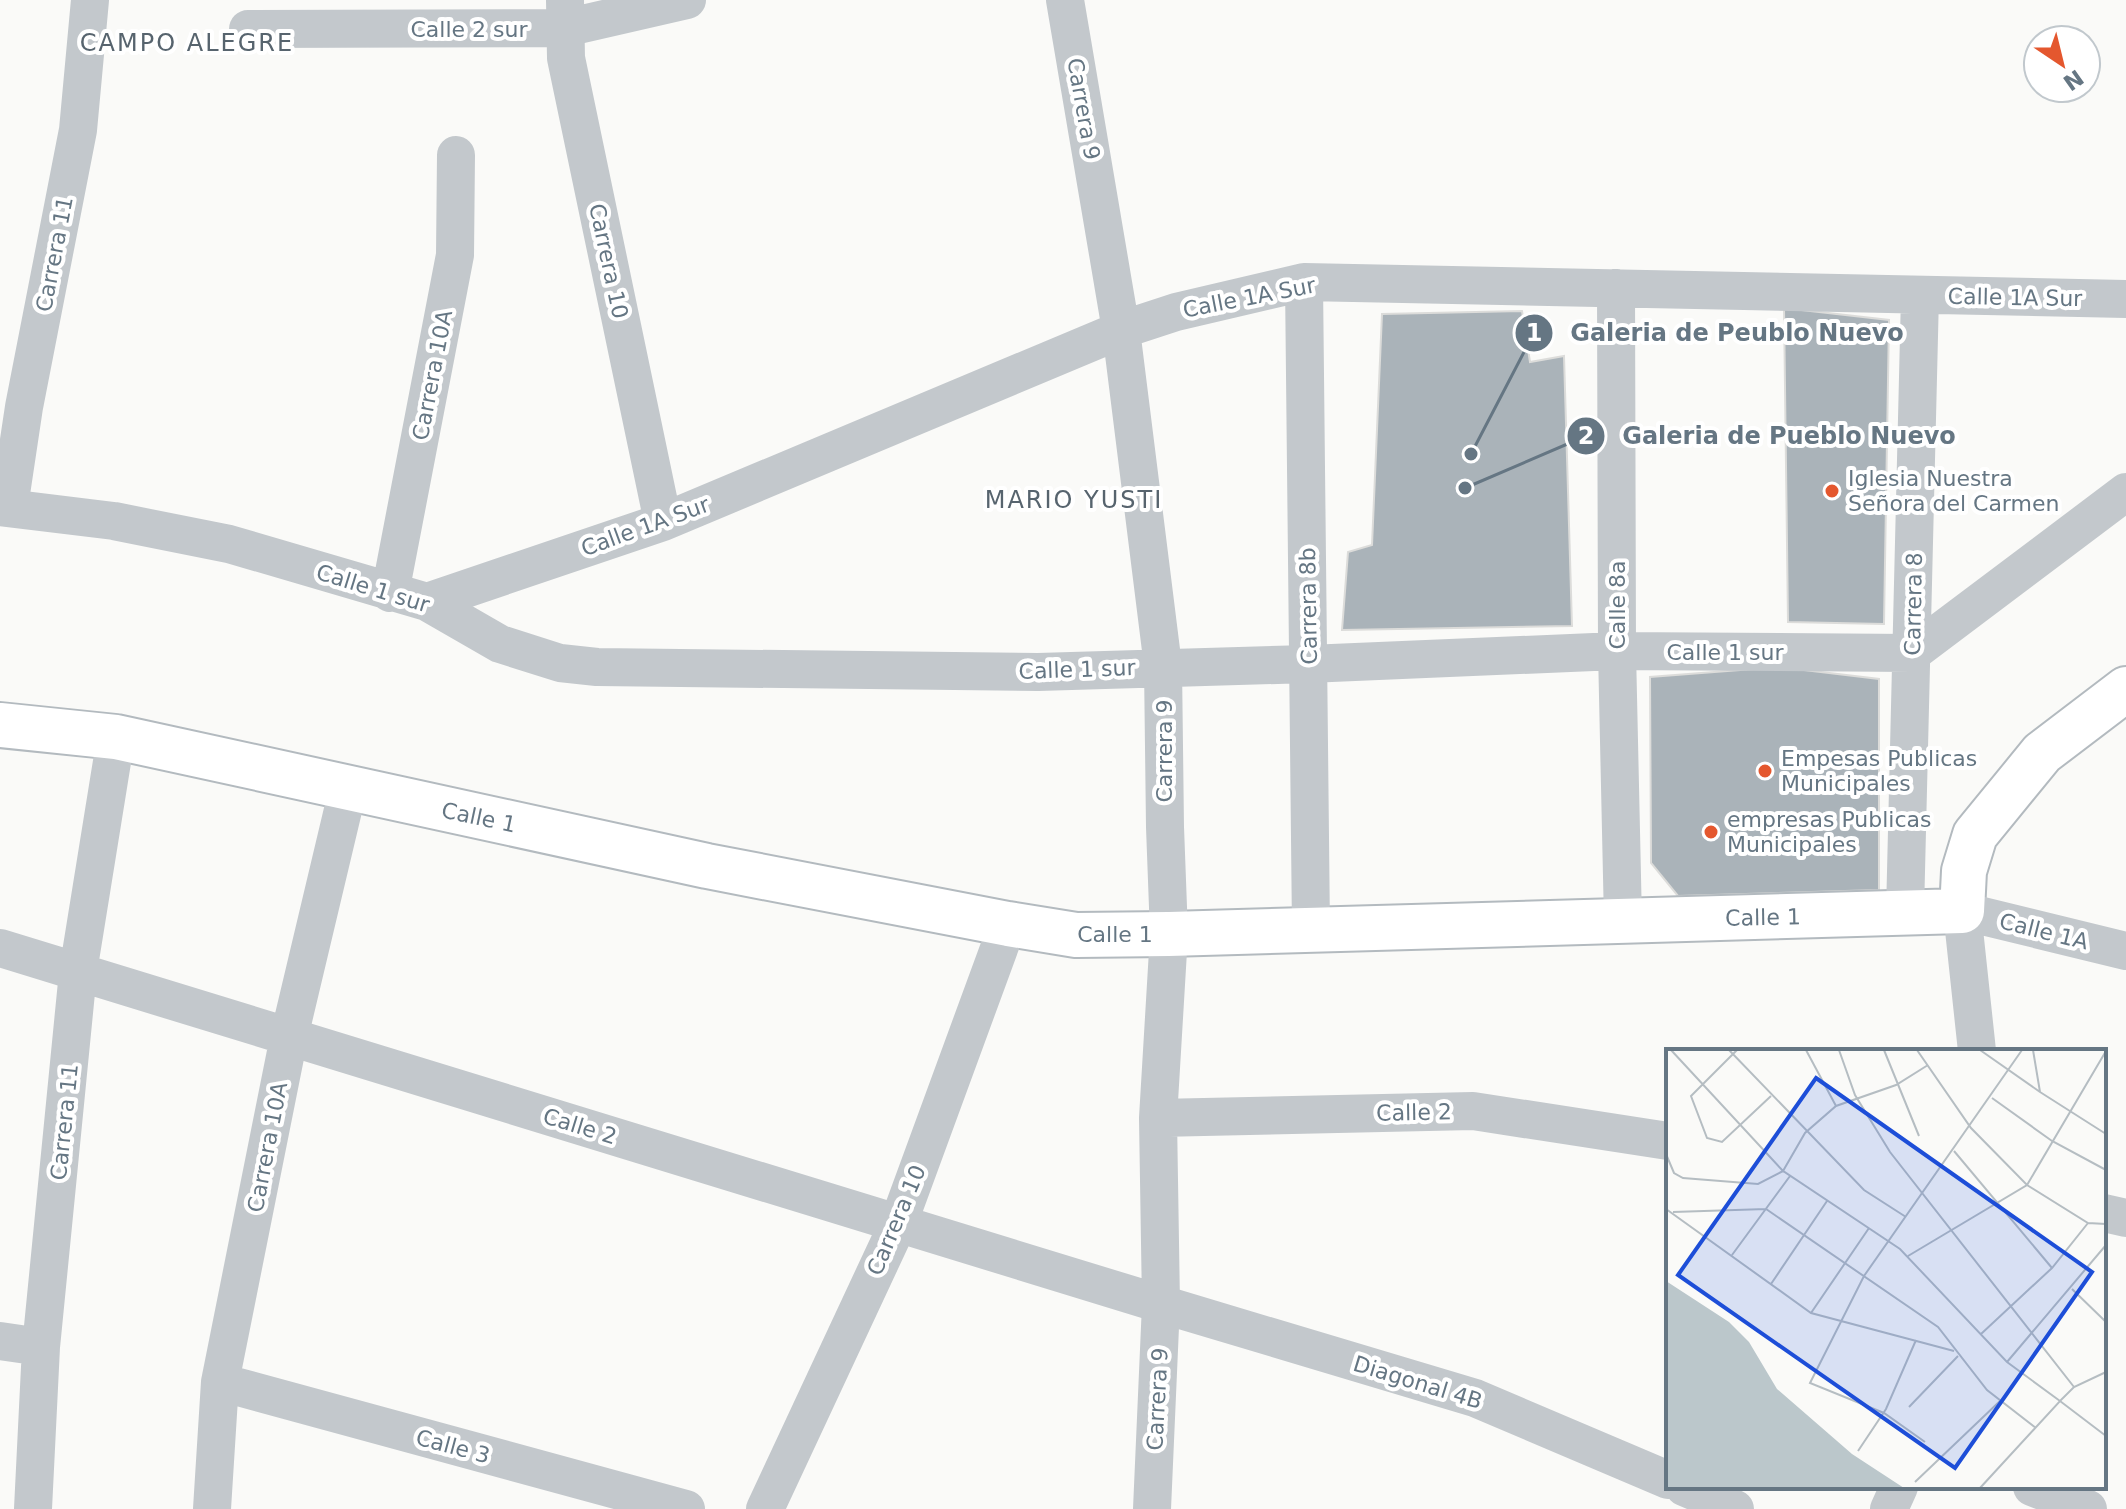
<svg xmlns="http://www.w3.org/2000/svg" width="2126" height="1509" viewBox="0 0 2126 1509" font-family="'DejaVu Sans',sans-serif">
	<rect width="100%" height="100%" fill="#fafaf8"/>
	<path fill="#aab3b9" stroke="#dcdcda" stroke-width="2" d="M1784,308L1889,320L1884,624L1788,622Z
		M1522,311L1530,362L1564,356L1572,626L1342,630L1348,552L1372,545L1382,314Z
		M1779,667L1879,679V890L1678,896L1651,863L1650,677Z"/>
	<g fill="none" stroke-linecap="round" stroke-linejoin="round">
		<defs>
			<path id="secondary" d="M0,725L116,737L707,866L1008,924L1076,935L1169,934L1962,911L1964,871L1975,835L2042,753L2126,689"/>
		</defs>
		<use href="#secondary" stroke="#b3babf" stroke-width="48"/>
		<path stroke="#c3c8cc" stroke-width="38" d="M565,0L566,58L663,522
			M1065,0L1121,330L1163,666L1165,827L1169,934L1158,1118L1161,1304L1152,1509
			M248,29L565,28L687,0
			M1304,282L1311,930
			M1616,288L1617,651L1623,921
			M0,507L114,521L229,544L427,602L500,644L560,663L597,667L1038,672L1308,664L1617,651L1912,653L2126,492
			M9,507L24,407L78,130L90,0
			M390,593L455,255L456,155
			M427,602L663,522L1121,330L1176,312L1304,282L2126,299
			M1905,913L1920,295
			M0,948L1161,1304L1475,1398L1668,1480
			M1977,1051L1962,911L2126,951
			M1158,1118L1473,1111L1668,1141
			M2104,1213L2126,1218
			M0,1341L41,1347
			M220,1382L686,1509
			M1684,1487L1735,1509
			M2032,1487L2088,1509
			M33,1509L41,1347L78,972L116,737
			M212,1509L220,1382L289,1037L348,789
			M765,1509L898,1224L1008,924
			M1889,1509L1899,1487"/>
		<use href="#secondary" stroke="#fff" stroke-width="44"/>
	</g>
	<g fill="#e4572e" stroke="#fff" stroke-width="3">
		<circle cx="1832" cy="491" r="8"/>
		<circle cx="1765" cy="771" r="8"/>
		<circle cx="1711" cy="832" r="8"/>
	</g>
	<g text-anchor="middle" stroke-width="8" stroke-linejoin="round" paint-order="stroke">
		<g font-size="22" fill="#657683" stroke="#fff">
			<text x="469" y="37">Calle 2 sur</text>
			<text transform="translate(1084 109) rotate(80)" y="8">Carrera 9</text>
			<text transform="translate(54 254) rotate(-79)" y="8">Carrera 11</text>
			<text transform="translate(609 261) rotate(78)" y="8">Carrera 10</text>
			<text transform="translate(1249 297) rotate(-11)" y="8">Calle 1A Sur</text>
			<text transform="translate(2015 297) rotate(1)" y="8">Calle 1A Sur</text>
			<text transform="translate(432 375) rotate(-79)" y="8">Carrera 10A</text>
			<text transform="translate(645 526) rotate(-20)" y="8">Calle 1A Sur</text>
			<text transform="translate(373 588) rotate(17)" y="8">Calle 1 sur</text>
			<text transform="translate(1913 604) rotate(-89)" y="8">Carrera 8</text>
			<text transform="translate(1617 605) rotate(-90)" y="8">Calle 8a</text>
			<text transform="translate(1308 606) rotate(-91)" y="8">Carrera 8b</text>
			<text x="1725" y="660">Calle 1 sur</text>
			<text transform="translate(1077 669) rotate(-2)" y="8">Calle 1 sur</text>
			<text transform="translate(1164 751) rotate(-90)" y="8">Carrera 9</text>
			<text transform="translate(479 817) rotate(12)" y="8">Calle 1</text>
			<text transform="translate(1763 917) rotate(-1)" y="8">Calle 1</text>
			<text transform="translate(2044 931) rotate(14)" y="8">Calle 1A</text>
			<text x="1115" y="942">Calle 1</text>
			<text transform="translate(1414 1112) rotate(-1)" y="8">Calle 2</text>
			<text transform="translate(64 1122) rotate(-84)" y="8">Carrera 11</text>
			<text transform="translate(580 1126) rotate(17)" y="8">Calle 2</text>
			<text transform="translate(267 1147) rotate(-79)" y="8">Carrera 10A</text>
			<text transform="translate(896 1220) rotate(-67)" y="8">Carrera 10</text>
			<text transform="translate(1418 1382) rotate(17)" y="8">Diagonal 4B</text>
			<text transform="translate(1157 1399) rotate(-87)" y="8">Carrera 9</text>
			<text transform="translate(453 1446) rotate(15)" y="8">Calle 3</text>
		</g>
		<g font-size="22" fill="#657683" stroke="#fff" text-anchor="start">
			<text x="1848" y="486">Iglesia Nuestra<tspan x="1848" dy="25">Señora del Carmen</tspan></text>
			<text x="1781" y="766">Empesas Publicas<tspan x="1781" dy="25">Municipales</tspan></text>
			<text x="1727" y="827">empresas Publicas<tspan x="1727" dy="25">Municipales</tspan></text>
		</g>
		<g font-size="24" letter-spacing="2" fill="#57646e" stroke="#fff">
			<text x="187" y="51">CAMPO ALEGRE</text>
			<text x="1074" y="508">MARIO YUSTI</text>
		</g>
	</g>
	<g transform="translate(1666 1049)">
		<rect width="440" height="440" fill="#fafaf8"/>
		<path d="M0,232L63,273L83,293L111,340L186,405L238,439H0Z" fill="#bbc7cb"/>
		<path fill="none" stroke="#b5bdc2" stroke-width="2" d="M5,1L117,122L139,84L170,57L230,36L262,16M63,1L198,141L240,168M71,1L25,47L41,89L56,93L105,47M140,1L170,57M173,1L189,46L224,103L408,338M218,1L253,87M251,1L305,79L361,136L422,174L440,175M314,1L374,43M367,1L374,43L440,85M326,49L386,92L440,121M288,102L386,219M0,105L8,124L17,129L92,135L117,122L234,200L341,313L394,352L408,338L440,323M0,160L145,264L288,302M7,163L100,160L272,278L321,341L370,379M66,206L124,127M242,207L361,136L440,2M105,235L161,152M406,240L440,273M145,264L203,179M315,285L386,219L422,174M341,313L440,196M243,358L292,307M259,393L218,364L144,334L198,227L356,1M192,402L220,360L250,291M249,433L334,352M314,439L394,352L440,387"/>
		<path fill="#1d4ed8" fill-opacity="0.15" stroke="#1d4ed8" stroke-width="4" d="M150,29L426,223L289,419L12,226Z"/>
		<rect width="440" height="440" fill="none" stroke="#657683" stroke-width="4"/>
	</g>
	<path fill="none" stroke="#657683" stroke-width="3" d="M1471 454L1534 333M1465 488L1586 436"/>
	<g fill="#657683" stroke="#fff" stroke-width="3">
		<circle cx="1471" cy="454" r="8"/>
		<circle cx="1465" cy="488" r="8"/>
		<circle cx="1534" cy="333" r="20"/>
		<circle cx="1586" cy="436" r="20"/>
	</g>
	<g font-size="24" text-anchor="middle" font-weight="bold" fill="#fff">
		<text x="1534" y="341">1</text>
		<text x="1586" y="444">2</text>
	</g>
	<g font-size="24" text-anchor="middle" font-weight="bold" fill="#657683" stroke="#fff" stroke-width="8" stroke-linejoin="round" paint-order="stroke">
		<text x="1737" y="341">Galeria de Peublo Nuevo</text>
		<text x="1789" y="444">Galeria de Pueblo Nuevo</text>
	</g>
	<g transform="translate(2062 64) rotate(145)"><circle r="38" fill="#ffffff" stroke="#c1c8cd" stroke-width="2"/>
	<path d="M0-6L14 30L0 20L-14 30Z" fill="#e4572e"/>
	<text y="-12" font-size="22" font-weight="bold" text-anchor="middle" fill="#657683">N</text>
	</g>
</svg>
